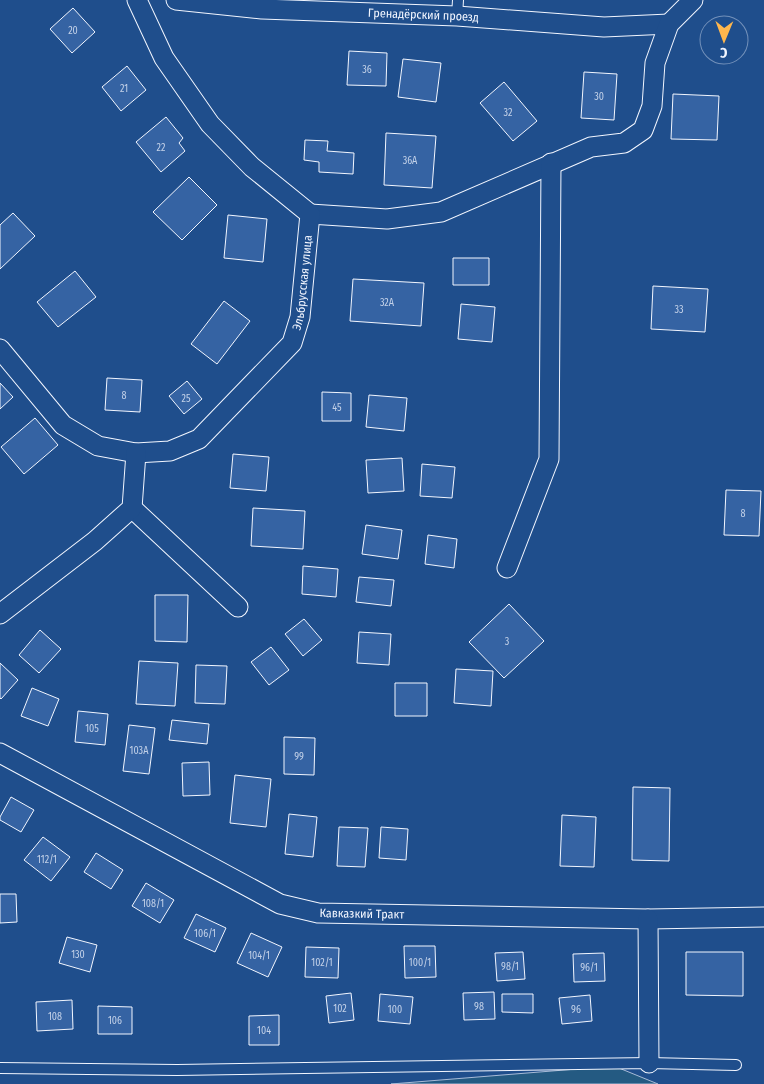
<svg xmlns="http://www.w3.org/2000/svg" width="764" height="1084" viewBox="0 0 764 1084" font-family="'Fira Sans Condensed',sans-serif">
	<rect width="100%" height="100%" fill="#1f4e8c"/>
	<path fill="#245a82" stroke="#a8bbd7" d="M614,1066L658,1084H391Z"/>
	<path fill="#3563a3" stroke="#f2f6ff" d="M73,8L95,32L72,53L50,29Z
		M349,51L387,53L386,86L347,85Z
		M403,59L441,63L436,102L398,97Z
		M127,66L146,90L121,111L102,87Z
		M584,72L617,74L614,120L581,118Z
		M504,82L537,121L513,141L480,103Z
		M673,94L719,96L717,140L671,139Z
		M166,117L183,138L179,143L185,151L161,172L136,142Z
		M386,133L436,136L432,188L384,185Z
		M305,140L328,141L327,151L354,153L353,174L319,172V162L304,160Z
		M189,177L217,205L182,240L153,212Z
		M13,213L35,236L0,269V225Z
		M228,215L267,219L263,262L224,258Z
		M453,258H489V285H453Z
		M75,271L96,297L58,327L37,302Z
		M353,279L424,283L421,326L350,321Z
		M653,286L708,289L705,332L651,329Z
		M224,301L250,321L217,364L191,344Z
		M461,304L495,307L492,342L458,339Z
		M107,378L142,380L140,412L105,410Z
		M187,381L202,399L184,414L169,396Z
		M0,383L13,397L0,409Z
		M322,392L351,393V421H322Z
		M369,395L407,398L404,431L366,427Z
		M35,418L58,445L24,474L1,447Z
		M233,454L269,457L266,491L230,488Z
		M402,458L404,491L368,493L366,460Z
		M422,464L455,467L452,498L420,496Z
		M726,490L761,491L759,536L724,535Z
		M253,508L305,511L303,549L251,546Z
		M366,525L402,530L398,559L362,554Z
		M428,535L457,539L454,568L425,564Z
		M303,566L338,569L336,597L302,594Z
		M359,577L394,580L391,606L356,602Z
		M155,595H188L187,642L155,641Z
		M509,604L544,641L504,678L469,642Z
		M304,619L322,640L303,656L285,634Z
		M40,630L61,649L39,673L19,655Z
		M359,632L391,634L389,665L357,663Z
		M271,647L289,670L269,685L251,662Z
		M139,661L178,663L175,706L136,704Z
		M0,663L18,680L1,699L0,698Z
		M196,665L227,666L225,704L195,703Z
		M456,669L493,671L491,706L454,703Z
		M395,683H427V716H395Z
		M32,688L59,699L48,726L21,716Z
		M78,711L108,714L105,745L75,742Z
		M172,720L209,724L207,744L169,740Z
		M129,725L155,728L149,774L123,771Z
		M284,737L315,738L314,775L284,774Z
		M209,762L210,795L183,796L182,763Z
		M235,775L271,779L266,827L230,823Z
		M633,787L670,788L669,861L632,860Z
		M11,797L34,810L21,832L0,820V817Z
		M289,814L317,817L313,857L285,854Z
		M562,815L596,817L594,867L560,866Z
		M339,827L368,828L365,867L337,866Z
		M381,827L408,829L406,860L379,858Z
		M43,837L70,857L51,881L24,860Z
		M96,853L123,870L111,889L84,872Z
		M146,883L174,900L160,923L132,906Z
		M0,894H16L17,922L0,923Z
		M196,914L226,928L215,952L184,938Z
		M251,933L282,947L268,977L237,963Z
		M67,937L97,945L90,972L59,963Z
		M404,946H435L436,977L405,978Z
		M306,947L339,948L338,978L305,977Z
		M523,952L525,979L497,981L495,953Z
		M686,952H743V996L686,995Z
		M604,953L605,981L574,982L573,954Z
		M494,992L495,1019L464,1020L463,993Z
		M351,993L354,1020L329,1023L326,996Z
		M380,994L413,997L410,1024L378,1021Z
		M502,994H533V1013L502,1012Z
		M590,995L592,1021L562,1024L559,998Z
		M72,1000L73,1029L37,1031L36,1002Z
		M98,1006L132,1007V1034H98Z
		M279,1015V1045H249V1016Z"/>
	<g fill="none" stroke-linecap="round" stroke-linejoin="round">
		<defs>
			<path id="service" d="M457,16L458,0
				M0,1068L177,1070L649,1063L736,1065"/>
			<g id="minor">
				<path id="s1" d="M176,0L262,9L457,16L604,27L669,24"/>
				<path d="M310,214L387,219L441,212L591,147L624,143L643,130L652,106L655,63L669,24L693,0"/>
				<path id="s2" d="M0,349L63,425L98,446L136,453L170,451L199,439L292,343L300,317L310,214L252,167L210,124L164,58L137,0"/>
				<path d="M132,508L238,607"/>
				<path d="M507,568L549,459L551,163"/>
				<path d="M0,614L95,541L132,508L136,453"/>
				<path id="s3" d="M0,753L280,904L318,913L648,919L764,917"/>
				<path d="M648,919L649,1063"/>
			</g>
		</defs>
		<use href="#service" stroke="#f2f6ff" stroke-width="12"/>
		<use href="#minor" stroke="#f2f6ff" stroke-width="21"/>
		<use href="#service" stroke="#1f4e8c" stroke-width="10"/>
		<use href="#minor" stroke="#1f4e8c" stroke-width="19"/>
	</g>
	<g text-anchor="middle" stroke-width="4" stroke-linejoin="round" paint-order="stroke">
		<g font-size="10" fill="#c3d1e8">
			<text x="73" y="34">20</text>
			<text x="367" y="73">36</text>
			<text x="124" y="92">21</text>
			<text x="599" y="100">30</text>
			<text x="508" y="116">32</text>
			<text x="161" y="151">22</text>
			<text x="410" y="164">36А</text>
			<text x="387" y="306">32А</text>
			<text x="679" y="313">33</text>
			<text x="124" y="399">8</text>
			<text x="186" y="402">25</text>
			<text x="337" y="411">45</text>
			<text x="743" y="517">8</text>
			<text x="507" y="645">3</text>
			<text x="92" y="732">105</text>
			<text x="139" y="754">103А</text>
			<text x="299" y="760">99</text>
			<text x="47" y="863">112/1</text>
			<text x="153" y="907">108/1</text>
			<text x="205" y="937">106/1</text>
			<text x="78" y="958">130</text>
			<text x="259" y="959">104/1</text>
			<text x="322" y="966">102/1</text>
			<text x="420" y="966">100/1</text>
			<text x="510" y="970">98/1</text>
			<text x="589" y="971">96/1</text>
			<text x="479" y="1010">98</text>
			<text x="340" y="1012">102</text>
			<text x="395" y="1013">100</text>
			<text x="576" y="1013">96</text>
			<text x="55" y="1020">108</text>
			<text x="115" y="1024">106</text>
			<text x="264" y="1034">104</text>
		</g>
		<g font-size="12" fill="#f2f6ff" stroke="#1f4e8c">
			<text dy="4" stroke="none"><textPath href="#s1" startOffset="248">Гренадёрский проезд</textPath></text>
			<text dy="4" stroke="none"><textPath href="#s2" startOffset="439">Эльбрусская улица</textPath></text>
			<text dy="4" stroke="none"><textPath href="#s3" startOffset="401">Кавказкий Тракт</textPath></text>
		</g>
	</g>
	<g transform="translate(724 40) rotate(181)"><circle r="24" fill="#1f4e8c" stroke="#7391ba"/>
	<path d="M0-4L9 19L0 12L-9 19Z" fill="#ffb74d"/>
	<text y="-8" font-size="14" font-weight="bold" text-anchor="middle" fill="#f2f6ff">С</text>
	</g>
</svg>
